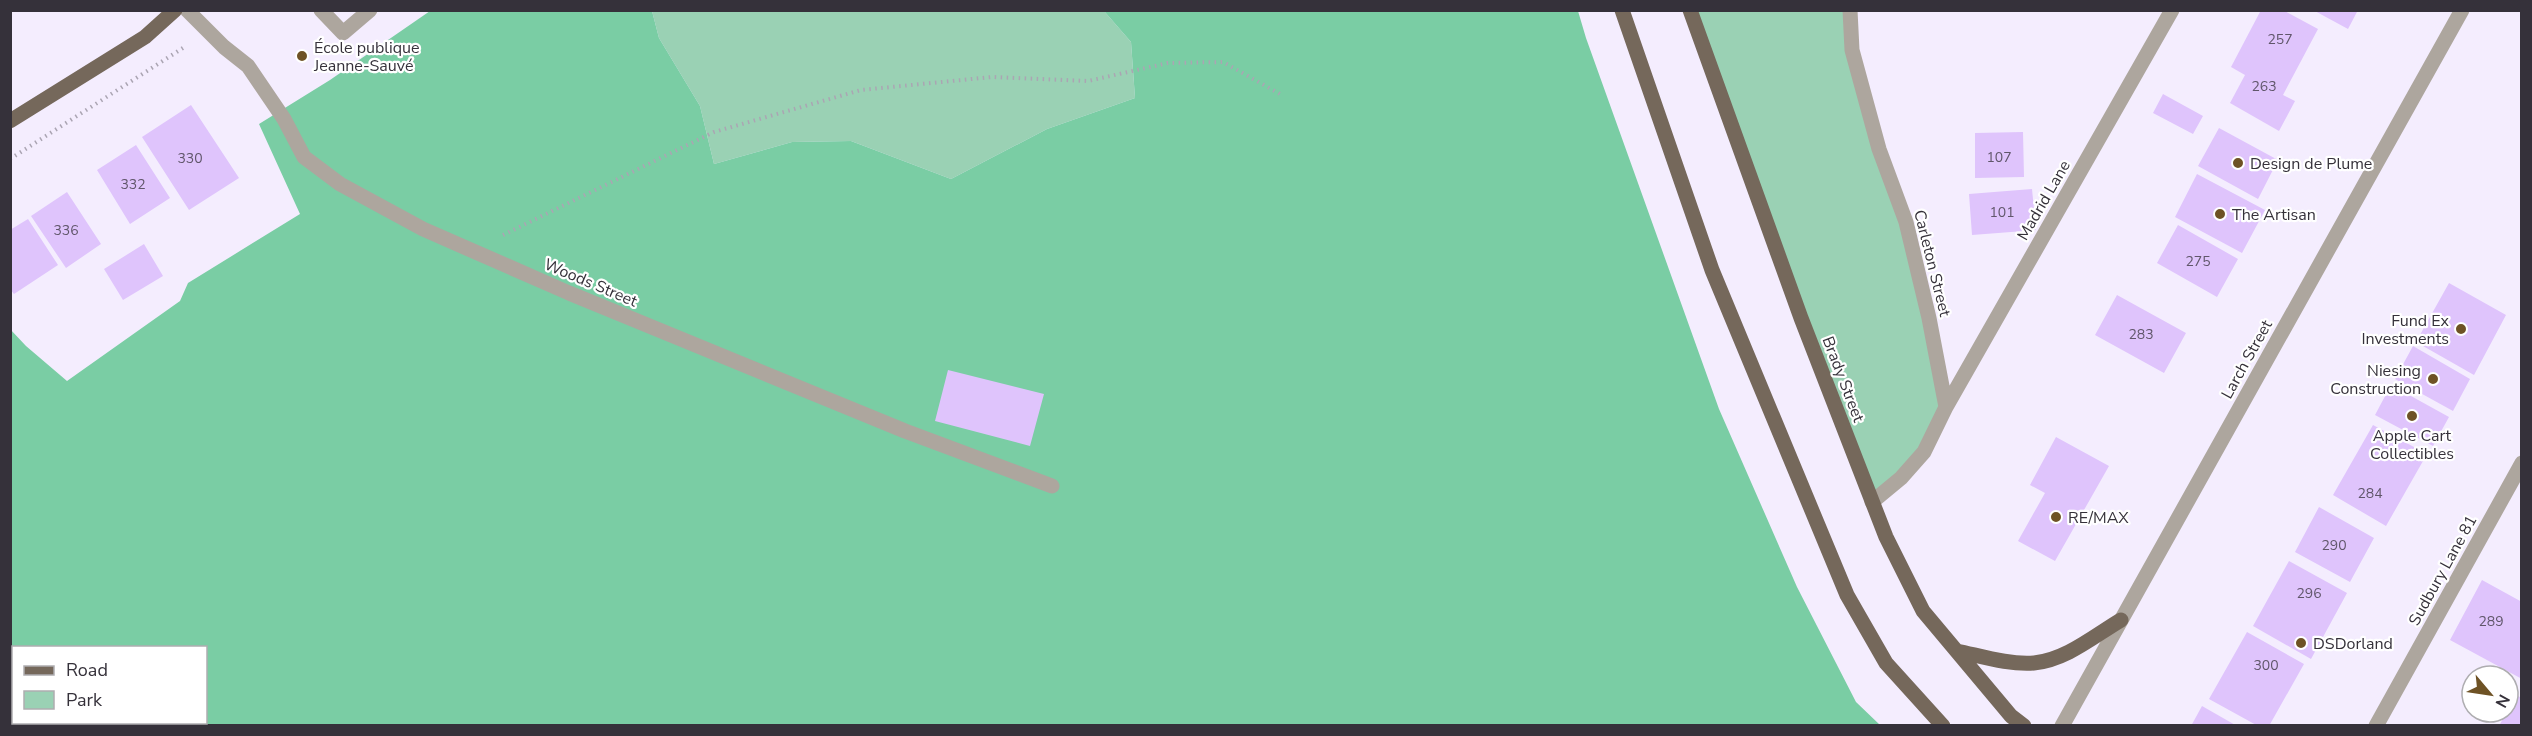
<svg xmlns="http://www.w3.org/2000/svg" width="2532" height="736" viewBox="0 0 2532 736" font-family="'Nunito Sans',sans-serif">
	<rect width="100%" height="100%" fill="#f4edfe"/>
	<path fill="#9ad1b4" d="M652,11H1104L1131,42L1135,98L1047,129L951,179L851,141L792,142L714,164L700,106L659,38Z
		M1693,11H1853L1855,51L1948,408L1925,454L1875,503Z"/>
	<path fill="#7acda4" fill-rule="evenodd" d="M430,11H652L659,38L700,106L714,164L792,142L851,141L951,179L1047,129L1135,98L1131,42L1104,11H1578L1586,38L1719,409L1797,587L1856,702L1880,725H11L10,329L26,346L67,381L180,301L188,283L300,214L259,124L330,80ZM14,648H206V722H14Z"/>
	<path fill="#dfc4fc" d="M2261,10H2283L2318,29L2283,95L2295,101L2279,131L2230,103L2245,75L2231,67Z
		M2313,10H2358L2348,29Z
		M2163,94L2203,116L2193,134L2153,113Z
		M191,105L239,178L189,210L142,137Z
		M2219,128L2278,160L2258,199L2198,166Z
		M2023,132L2024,177L1975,178V133Z
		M136,145L170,198L130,224L97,170Z
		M2197,174L2265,210L2242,253L2175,217Z
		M2032,189L2036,230L1972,235L1969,194Z
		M67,192L101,244L66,268L31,216Z
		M28,219L58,265L14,294L10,289V230Z
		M2178,225L2238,259L2217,297L2157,263Z
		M144,244L163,276L123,300L104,269Z
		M2449,283L2506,315L2474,375L2416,342Z
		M2117,295L2186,333L2164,373L2095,335Z
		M2413,346L2470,379L2453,411L2395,379Z
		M948,370L1044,394L1030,446L935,421Z
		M2391,385L2449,417L2433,446L2375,415Z
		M2373,425L2427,454L2386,526L2333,495Z
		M2056,437L2109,466L2055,561L2018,541L2045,493L2030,485Z
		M2319,507L2374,538L2350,582L2295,552Z
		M2289,561L2347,593L2311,659L2253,626Z
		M2482,580L2522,602V679L2450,640Z
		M2247,632L2304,664L2269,726H2258L2209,699Z
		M2516,695L2522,698V726H2499Z
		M2202,706L2237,726H2191Z"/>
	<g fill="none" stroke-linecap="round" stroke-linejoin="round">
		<path stroke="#aba5b3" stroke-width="4" stroke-dasharray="1.5 4.5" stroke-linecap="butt" d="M10,159L186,46
			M503,235L714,132L861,90L992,77L1088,81L1168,63L1223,62L1280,94"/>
		<path stroke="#ada69e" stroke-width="15" d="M187,10L224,47L248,66L284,119L304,157L340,184L423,229L569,293L905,431L1052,486
			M321,10L343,33L370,10
			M1850,10L1852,50L1879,149L1906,222L1929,318L1946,407L1924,452L1901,478L1872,502
			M1946,407L2172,10
			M2062,726L2462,10
			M2376,726L2522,463"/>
		<path stroke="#75685b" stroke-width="15" d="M1622,10L1712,270L1847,595L1886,663L1943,726
			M1690,10L1801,318L1886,537L1923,611L2011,716L2024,726
			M10,121L145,37L175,10
			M1957,651C1981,656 2009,665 2034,663C2066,660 2094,636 2121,620"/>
	</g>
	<g fill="#6e5225" stroke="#fff" stroke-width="2">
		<circle cx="302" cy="56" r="6"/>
		<circle cx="2238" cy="163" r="6"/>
		<circle cx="2220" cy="214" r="6"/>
		<circle cx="2461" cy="329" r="6"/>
		<circle cx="2433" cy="379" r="6"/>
		<circle cx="2412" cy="416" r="6"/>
		<circle cx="2056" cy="517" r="6"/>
		<circle cx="2301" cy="643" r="6"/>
	</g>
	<g text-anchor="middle" stroke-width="4.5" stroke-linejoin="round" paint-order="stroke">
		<g font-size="14" fill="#60566a">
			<text x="2280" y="44">257</text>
			<text x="2264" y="91">263</text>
			<text x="1999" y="162">107</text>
			<text x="190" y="163">330</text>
			<text x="133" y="189">332</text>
			<text x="2002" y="217">101</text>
			<text x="66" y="235">336</text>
			<text x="2198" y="266">275</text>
			<text x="2141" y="339">283</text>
			<text x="2370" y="498">284</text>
			<text x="2334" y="550">290</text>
			<text x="2309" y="598">296</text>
			<text x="2491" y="626">289</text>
			<text x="2266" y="670">300</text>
		</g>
		<g font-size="16" fill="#35313a" stroke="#fff" text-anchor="start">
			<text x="314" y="53">École publique<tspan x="314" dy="18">Jeanne-Sauvé</tspan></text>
			<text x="2250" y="169">Design de Plume</text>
			<text x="2232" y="220">The Artisan</text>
			<text x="2449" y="326" text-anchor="end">Fund Ex<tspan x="2449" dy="18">Investments</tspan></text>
			<text x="2421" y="376" text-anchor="end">Niesing<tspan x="2421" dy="18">Construction</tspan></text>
			<text x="2412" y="441" text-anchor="middle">Apple Cart<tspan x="2412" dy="18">Collectibles</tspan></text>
			<text x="2068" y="523">RE/MAX</text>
			<text x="2313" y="649">DSDorland</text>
		</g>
		<g font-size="16" fill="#35313a" stroke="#fff">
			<text transform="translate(2043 200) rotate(-60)" y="6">Madrid Lane</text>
			<text transform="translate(1933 263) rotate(76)" y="6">Carleton Street</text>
			<text transform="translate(591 282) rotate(23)" y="6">Woods Street</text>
			<text transform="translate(2246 359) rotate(-61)" y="6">Larch Street</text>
			<text transform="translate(1844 379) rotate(69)" y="6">Brady Street</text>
			<text transform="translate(2442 570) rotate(-61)" y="6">Sudbury Lane 81</text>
		</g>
	</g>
	<rect width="2532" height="736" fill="none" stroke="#35313a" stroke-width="24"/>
	<rect x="12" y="646" width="195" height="78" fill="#ffffff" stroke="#aeadb0" stroke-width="1.5"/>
	<rect x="24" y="666" width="30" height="9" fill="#75685b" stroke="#aeadb0" stroke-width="1.5"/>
	<text x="66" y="676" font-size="18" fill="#35313a">Road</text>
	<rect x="24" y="691" width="30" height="18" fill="#9ad1b4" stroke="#aeadb0" stroke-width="1.5"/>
	<text x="66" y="706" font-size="18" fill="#35313a">Park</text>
	<g transform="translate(2490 694) rotate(119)"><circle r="28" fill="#ffffff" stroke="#aeadb0" stroke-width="1.5"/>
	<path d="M0-4.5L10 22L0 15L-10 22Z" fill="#6e5225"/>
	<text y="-9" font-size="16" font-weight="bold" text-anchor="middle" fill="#35313a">N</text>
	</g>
</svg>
